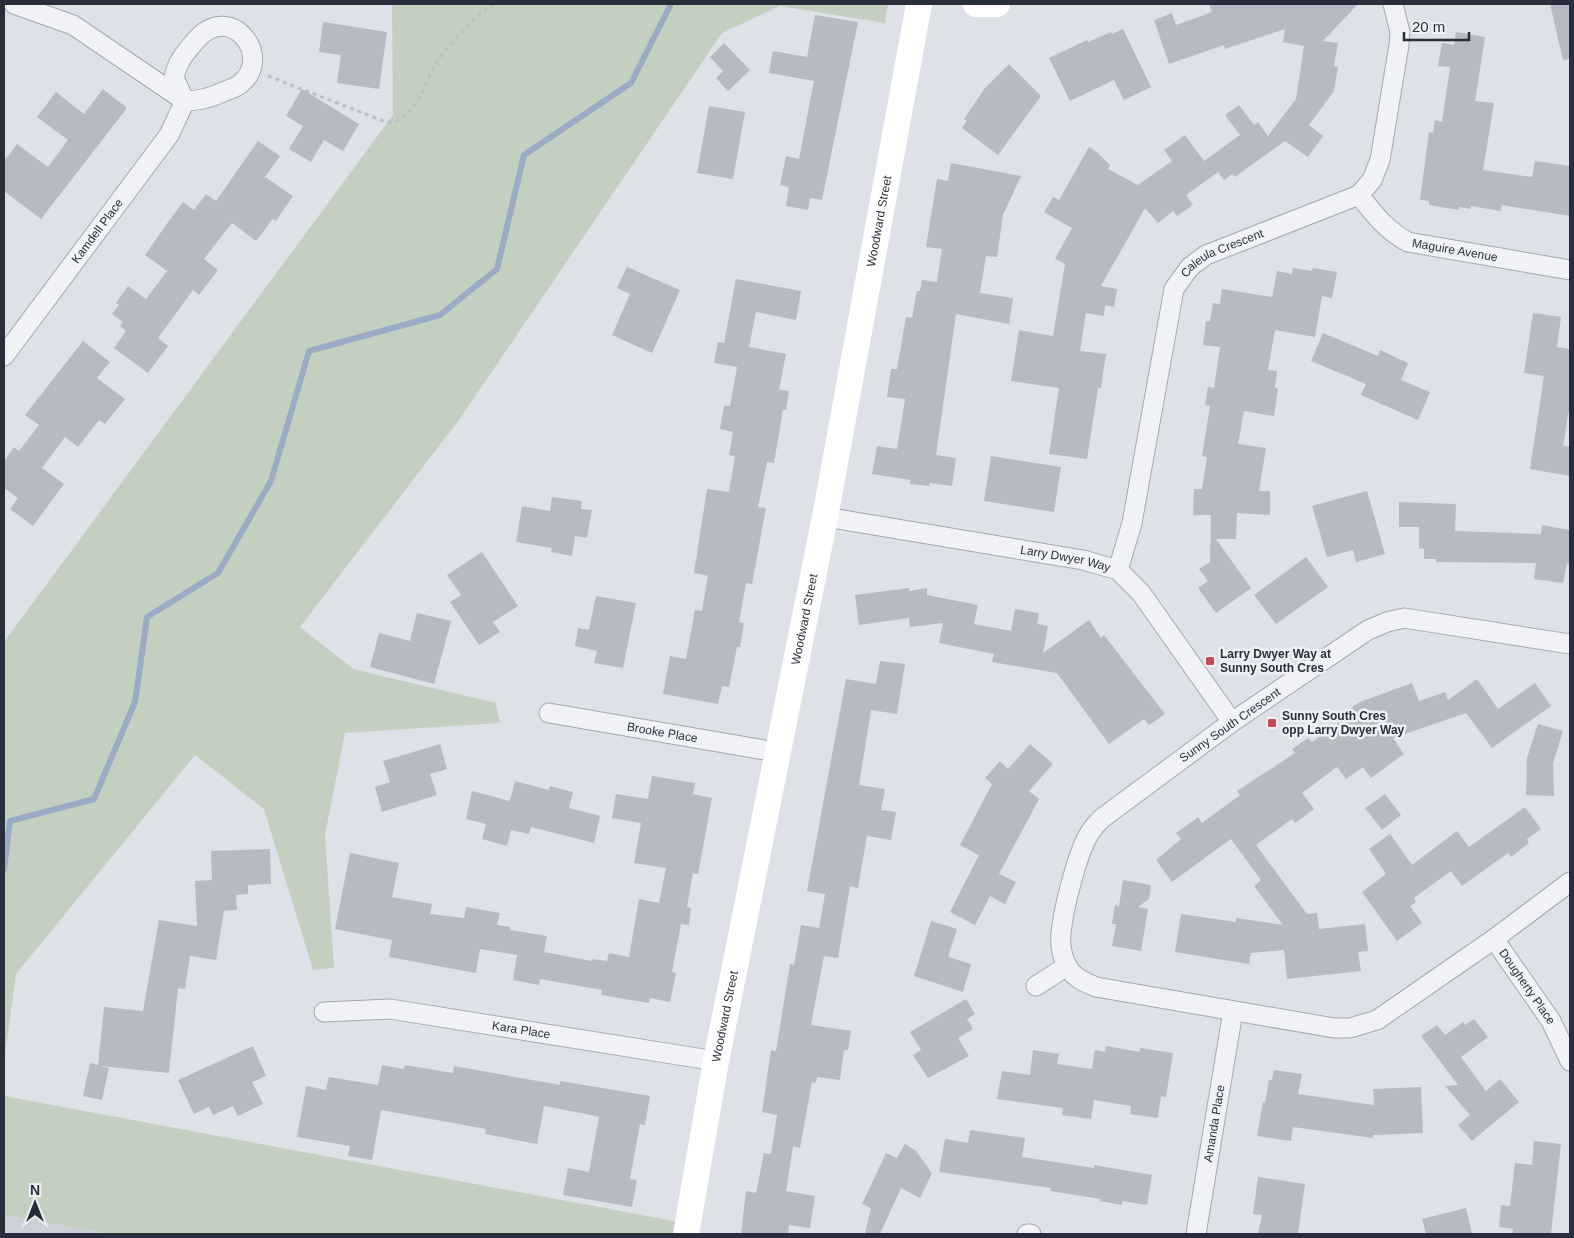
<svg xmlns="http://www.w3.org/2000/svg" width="1574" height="1238" viewBox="0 0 1574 1238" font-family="Arial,sans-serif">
	<rect width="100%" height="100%" fill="#dee1e7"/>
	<path fill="#cdd0d9" d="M4,1215L108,1234H4Z"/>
	<path fill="#c3d0c0" d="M392,4H888L885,23L780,6L722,33L459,420L300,627L353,669L496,703L500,723L345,733L325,835L334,968L313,970L264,809L195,755L16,974L4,1062V642L393,115Z
		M4,1096L679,1222L676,1234H108L4,1215Z"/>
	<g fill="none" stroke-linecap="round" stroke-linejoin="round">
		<path stroke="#9cabc5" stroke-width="6" d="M4,869L10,821L94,799L135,702L147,617L218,573L271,481L309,351L440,315L497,269L524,155L631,83L671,4"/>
	</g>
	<path fill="#b6bac3" d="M1209,4H1358L1323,41L1338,43L1334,66L1338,67L1334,91L1309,125L1323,136L1308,157L1285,141L1235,177L1232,174L1224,180L1218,172L1186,195L1193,205L1177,216L1173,211L1158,223L1145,208L1101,286L1117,289L1114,307L1105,305L1104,316L1086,313L1080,351L1106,354L1101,388H1098L1087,459L1049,454L1059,388L1011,381L1019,330L1053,336L1065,264L1055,259L1072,228L1044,212L1053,197L1059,200L1089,147L1097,152L1110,165L1108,169L1138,185L1172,161L1164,150L1185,135L1204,161L1240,135L1225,115L1239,105L1254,125L1258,122L1268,136L1296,99L1304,46L1283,42L1285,29L1225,49L1224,45L1169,64L1154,20L1172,13L1176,25L1212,12Z
		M1550,4H1570V59L1563,60Z
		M815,15L858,22L822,200L810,198L808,210L786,206L789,187L780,185L786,156L799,159L814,81L769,73L773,51L807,57Z
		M323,22L387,32L379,89L337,83L341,55L319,52Z
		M1123,29L1151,87L1124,100L1114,80L1070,101L1049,58L1087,40L1088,42L1111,32L1112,34Z
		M1456,32L1485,37L1475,101L1494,103L1483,170L1532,177L1535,161L1570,166V216L1502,205L1501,211L1471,206V209L1459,207V210L1429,205V201L1420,200L1429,132L1433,133L1435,120L1442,122L1450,67L1438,66L1442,43L1454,45Z
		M724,43L750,70L728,91L716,78L723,71L710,57Z
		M1009,64L1041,96L998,155L962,128L967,121L964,119L985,88Z
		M103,89L127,108L41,219L4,191V161L17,144L48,167L68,140L37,117L56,92L84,114Z
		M302,89L359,124L343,151L324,140L311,162L289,149L303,126L286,116Z
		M709,106L745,112L733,179L697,173Z
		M258,141L280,156L265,177L293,196L276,221L273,219L256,241L232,223L204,259L218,270L199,295L193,290L158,338L168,346L148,373L114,348L126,331L120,326L123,322L112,314L119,305L116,303L128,286L146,299L167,271L145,255L166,225L183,202L194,210L206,194L216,201Z
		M951,163L1021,176L1003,215L997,257L986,256L980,293L1013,298L1009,324L956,314L936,455L956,458L952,486L930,483L929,486L910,484L911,480L872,474L877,446L897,449L905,399L887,397L891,369H897L906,317L912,318L917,291H920L922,280L937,282L942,249L926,247L937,179L948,181Z
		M627,267L680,290L652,353L612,335L630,294L617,288Z
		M1293,268L1312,271L1313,268L1337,272L1332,298L1322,296L1315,337L1275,330L1268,370L1277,371L1275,388H1278L1274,416L1244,411L1238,444L1266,448L1259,491H1270V515L1237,513L1236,539H1216L1251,588L1216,613L1198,588L1208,581L1199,569L1210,562L1211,515H1193L1194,489H1202L1207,457L1202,456L1210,406L1205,405L1208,387L1214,388L1220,347L1203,345L1206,321H1210L1213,303L1220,304L1222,289L1272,297L1277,271L1292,274Z
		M736,279L801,291L796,320L756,312L749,347L786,354L779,390L789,391L786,410H783L774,463L767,462L758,507L766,508L752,584L746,583L739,622L744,623L740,647H737L729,687L722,686L718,704L663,694L670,656L686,659L695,610L702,611L708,576L694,573L707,489L729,492L735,456L729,455L733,432L720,429L724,406H730L737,367L714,363L718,342L724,343Z
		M1533,313L1561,317L1557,347L1570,349V404L1563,446L1570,447V476L1530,469L1544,376L1524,373Z
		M1323,333L1378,356L1380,350L1408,363L1401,380L1430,392L1418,420L1361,395L1366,384L1311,361Z
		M83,341L110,362L97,378L125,399L105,424L99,420L78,447L65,437L42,468L64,484L33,526L10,509L18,498L4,488V461L14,447L19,451L39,425L25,415Z
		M991,456L1061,467L1054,512L984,501Z
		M1367,491L1385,554L1356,562L1353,550L1327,557L1312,506Z
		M552,497L582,501L581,509L592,510L587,538L575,536L572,556L551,552L552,548L516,542L522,506L550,511Z
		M1399,502L1456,504L1455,531L1541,534L1542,525L1570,530V564L1567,563L1563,583L1534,579L1536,563L1436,562V559H1424V549L1419,548V527H1399Z
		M482,552L518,606L493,622L500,632L479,645L450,602L461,595L447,575Z
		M1306,557L1328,587L1276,624L1254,595Z
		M909,588V591L927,588V595L978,605L974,624L1011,631L1015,609L1039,613L1037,624L1048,626L1043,653L1089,620L1101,638L1104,635L1165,714L1149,725L1144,719L1109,744L1057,673L992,662L994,654L939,643L943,623L910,627L909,618L859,625L855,595Z
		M596,596L636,603L623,668L594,663L597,651L575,646L578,628L589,630Z
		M417,613L451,621L434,684L370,667L379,633L410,641Z
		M880,661L905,664L897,714L871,710L859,785L885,789L881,810L896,812L891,840L867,836L858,888L850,886L838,958L824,956L811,1025L851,1031L848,1050H844L840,1080L817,1077L816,1083L812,1082L800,1148L793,1146L786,1191L815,1196L810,1228L789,1225L788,1234H741L746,1191L756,1193L764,1153L771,1154L777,1115L762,1112L771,1050L776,1051L790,964L794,965L801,925L819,928L825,894L807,891L846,679L876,684Z
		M1477,679L1498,709L1535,683L1551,706L1492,748L1466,713L1393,738L1404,754L1371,778L1363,767L1346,779L1337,767L1302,793L1314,809L1295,823L1292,819L1256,845L1307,914L1317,913L1319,929L1365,924L1368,951L1358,952L1361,971L1287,979L1284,950L1251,953L1249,964L1175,952L1181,914L1236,922V918L1283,925L1254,886L1261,880L1231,839L1172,882L1156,860L1181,839L1176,833L1198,817L1202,823L1240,795L1237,791L1295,753L1292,749L1308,738L1312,742L1351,714L1348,710L1360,702L1412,683L1419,701L1445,692L1448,700Z
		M1538,724L1563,731L1553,763L1554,796L1526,795L1527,758Z
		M440,744L447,769L430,774L437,795L382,812L375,787L390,782L383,761Z
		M1030,744L1053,764L1029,791L1039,799L999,874L1016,882L1005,904L990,896L975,925L950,912L979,855L960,845L992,784L985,778L1000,761L1008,769Z
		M652,776L695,783L693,794L712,798L698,874L693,873L687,907L691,908L689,925L681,924L672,972L676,973L670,1002L650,998L649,1003L601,995L602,990L540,979L539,985L513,980L517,955L480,949L476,973L389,957L392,940L335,929L350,853L399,863L392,897L432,904L430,914L464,918L466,907L500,913L497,925L510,927V930L547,936L544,952L592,961L593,959L607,961L609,953L629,957L639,899L659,903L666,868L634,863L641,823L612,818L616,794L648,799Z
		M515,781L549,790L550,786L573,792L569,808L600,816L594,843L531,827L529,834L511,830L507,846L482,839L486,824L466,819L472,791L510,801Z
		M1385,794L1401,815L1382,830L1365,808Z
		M1525,807L1541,829L1527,839L1529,843L1511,857L1508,853L1462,886L1451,871L1414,898L1416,902L1410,906L1422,923L1397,941L1362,892L1386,874L1369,849L1390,834L1412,865L1457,831L1469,847Z
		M270,849L271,884L248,885V894L236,895L237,910L224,911L216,960L190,956L185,989L178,988L169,1073L100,1066L109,1068L102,1100L83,1096L90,1063L98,1065L104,1007L143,1011L159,920L197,926L195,881L212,880L211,851Z
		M1123,880L1151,885L1149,899L1138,907L1148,909L1141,951L1112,946L1116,924H1112L1115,905L1119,906Z
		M931,921L957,929L948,957L971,964L963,992L914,976Z
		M966,999L975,1014L967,1019L973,1029L958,1038L969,1056L928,1078L913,1055L921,1050L910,1032Z
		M1474,1019L1488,1037L1461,1057L1486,1091L1500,1079L1519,1102L1472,1141L1458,1125L1470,1115L1445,1086L1458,1085L1421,1036L1437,1025L1445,1035L1463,1022L1465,1025Z
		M253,1046L266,1076L252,1082L263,1104L238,1116L233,1106L213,1115L209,1107L194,1114L178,1080Z
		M1106,1046L1140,1052V1048L1173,1053L1166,1097L1161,1096L1158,1118L1130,1114L1131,1106L1094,1100L1091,1119L1062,1115L1063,1108L997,1099L1002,1071L1030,1075L1033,1050L1059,1054L1057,1064L1092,1069L1095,1050L1105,1052Z
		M382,1065L404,1069L405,1065L453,1073L454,1066L560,1085V1081L650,1096L645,1125L640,1124L630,1179L637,1180L632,1207L563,1195L568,1168L589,1172L599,1117L586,1114L544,1106L537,1144L485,1134L486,1129L381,1110L372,1160L348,1156L350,1146L297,1137L306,1086L326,1090L329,1077L378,1085Z
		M1274,1070L1302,1074L1298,1094L1374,1105L1373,1089L1421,1087L1423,1133L1373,1135V1138L1293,1127L1291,1141L1257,1136L1263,1102L1265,1103L1269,1080H1272Z
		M970,1130L1025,1138L1022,1157L1094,1168V1165L1152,1175L1147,1205L1122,1201V1205L1100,1201L1101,1199L1050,1191L1051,1188L939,1172L945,1139L968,1143Z
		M1534,1141L1561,1144L1551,1234H1512L1513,1229L1499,1227L1501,1205L1510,1206L1515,1163L1532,1165Z
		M905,1144L916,1151L932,1173L920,1198L901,1188L880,1234H865L871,1208L862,1204L886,1153L897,1158Z
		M1258,1177L1305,1184L1298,1234H1258L1262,1215L1253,1214Z
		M1466,1208L1472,1234H1426L1422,1219Z"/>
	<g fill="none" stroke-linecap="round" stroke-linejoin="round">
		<defs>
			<g id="street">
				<path d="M14,4L73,25L185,101C199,101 210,98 223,92C228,90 235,88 240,84C274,58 232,1 197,39C186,52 177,61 174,78L185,101"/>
				<path id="s1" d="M1359,195C1374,214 1387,231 1408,242L1570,270"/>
				<path id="s2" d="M4,356L169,135L185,101"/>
				<path id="s3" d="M825,517L1083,560L1118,570L1141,593L1232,722"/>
				<path id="s4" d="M1118,570L1132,523L1174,289L1190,267L1206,255L1359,195L1372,180L1380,160L1399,45L1400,32L1393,4"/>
				<path d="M1570,644L1404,618L1387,622L1368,630L1232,722L1101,819C1098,823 1094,826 1091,831C1078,849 1063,910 1061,934C1060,944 1062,955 1066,964C1072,977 1084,982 1096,987L1334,1028H1350L1377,1020L1494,939L1570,882"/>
				<path id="s5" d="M549,713L776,752"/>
				<path id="s6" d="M1494,939L1551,1021L1570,1061"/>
				<path d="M1036,986L1067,966"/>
				<path id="s7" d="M324,1012L390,1009L716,1061"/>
				<path d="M1027,1234H1031"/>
				<path id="s8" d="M1196,1234L1233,1011"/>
			</g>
		</defs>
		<use href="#street" stroke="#a4a8b1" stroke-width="21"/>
		<path stroke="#bdbfc6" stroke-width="3" stroke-dasharray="4 4" stroke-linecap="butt" d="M268,76L386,122C417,124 424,80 438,61C453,39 472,18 495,4"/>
		<use href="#street" stroke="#f1f2f6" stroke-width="19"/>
		<g stroke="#fff" stroke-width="26">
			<path d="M976,4H997"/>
			<path id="s9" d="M686,1234L716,1061L825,517L919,4"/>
		</g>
	</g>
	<g fill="#c44b51" stroke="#eef0f5" stroke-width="2">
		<rect x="1205" y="656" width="10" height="10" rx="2.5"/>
		<rect x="1267" y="718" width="10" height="10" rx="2.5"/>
	</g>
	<g text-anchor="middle" stroke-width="5" stroke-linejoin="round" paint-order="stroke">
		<g font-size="12" fill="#292e3d" stroke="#eef0f5">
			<text dy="4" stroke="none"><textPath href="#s9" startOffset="1031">Woodward Street</textPath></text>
			<text dy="4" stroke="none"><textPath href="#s2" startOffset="156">Kamdell Place</textPath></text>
			<text dy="4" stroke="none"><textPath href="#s1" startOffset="116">Maguire Avenue</textPath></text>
			<text dy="4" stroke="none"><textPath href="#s4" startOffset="349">Caleula Crescent</textPath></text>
			<text dy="4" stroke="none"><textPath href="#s3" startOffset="244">Larry Dwyer Way</textPath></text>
			<text dy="4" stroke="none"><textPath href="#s9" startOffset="626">Woodward Street</textPath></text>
			<text transform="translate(1230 725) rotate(-35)" y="4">Sunny South Crescent</text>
			<text dy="4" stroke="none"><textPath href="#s5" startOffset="115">Brooke Place</textPath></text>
			<text dy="4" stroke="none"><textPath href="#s6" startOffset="58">Dougherty Place</textPath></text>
			<text dy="4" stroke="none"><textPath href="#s9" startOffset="221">Woodward Street</textPath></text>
			<text dy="4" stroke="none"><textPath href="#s7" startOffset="199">Kara Place</textPath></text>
			<text dy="4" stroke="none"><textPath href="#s8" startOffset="112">Amanda Place</textPath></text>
		</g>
		<g font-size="12" font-weight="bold" fill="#292e3d" stroke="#eef0f5" text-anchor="start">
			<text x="1220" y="658">Larry Dwyer Way at<tspan x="1220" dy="14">Sunny South Cres</tspan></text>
			<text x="1282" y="720">Sunny South Cres<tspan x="1282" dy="14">opp Larry Dwyer Way</tspan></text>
		</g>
	</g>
	<rect width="1574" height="1238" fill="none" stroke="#292e3d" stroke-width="10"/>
	<g transform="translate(35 1203)" stroke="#eef0f5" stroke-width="4" paint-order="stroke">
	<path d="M0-4L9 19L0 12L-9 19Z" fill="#292e3d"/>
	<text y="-8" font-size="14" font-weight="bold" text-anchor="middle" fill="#292e3d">N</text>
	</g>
	<path d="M1404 32v8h65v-8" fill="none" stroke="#292e3d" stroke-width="2.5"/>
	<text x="1412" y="32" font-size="15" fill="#292e3d" stroke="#eef0f5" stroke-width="4" paint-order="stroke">20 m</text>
</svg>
